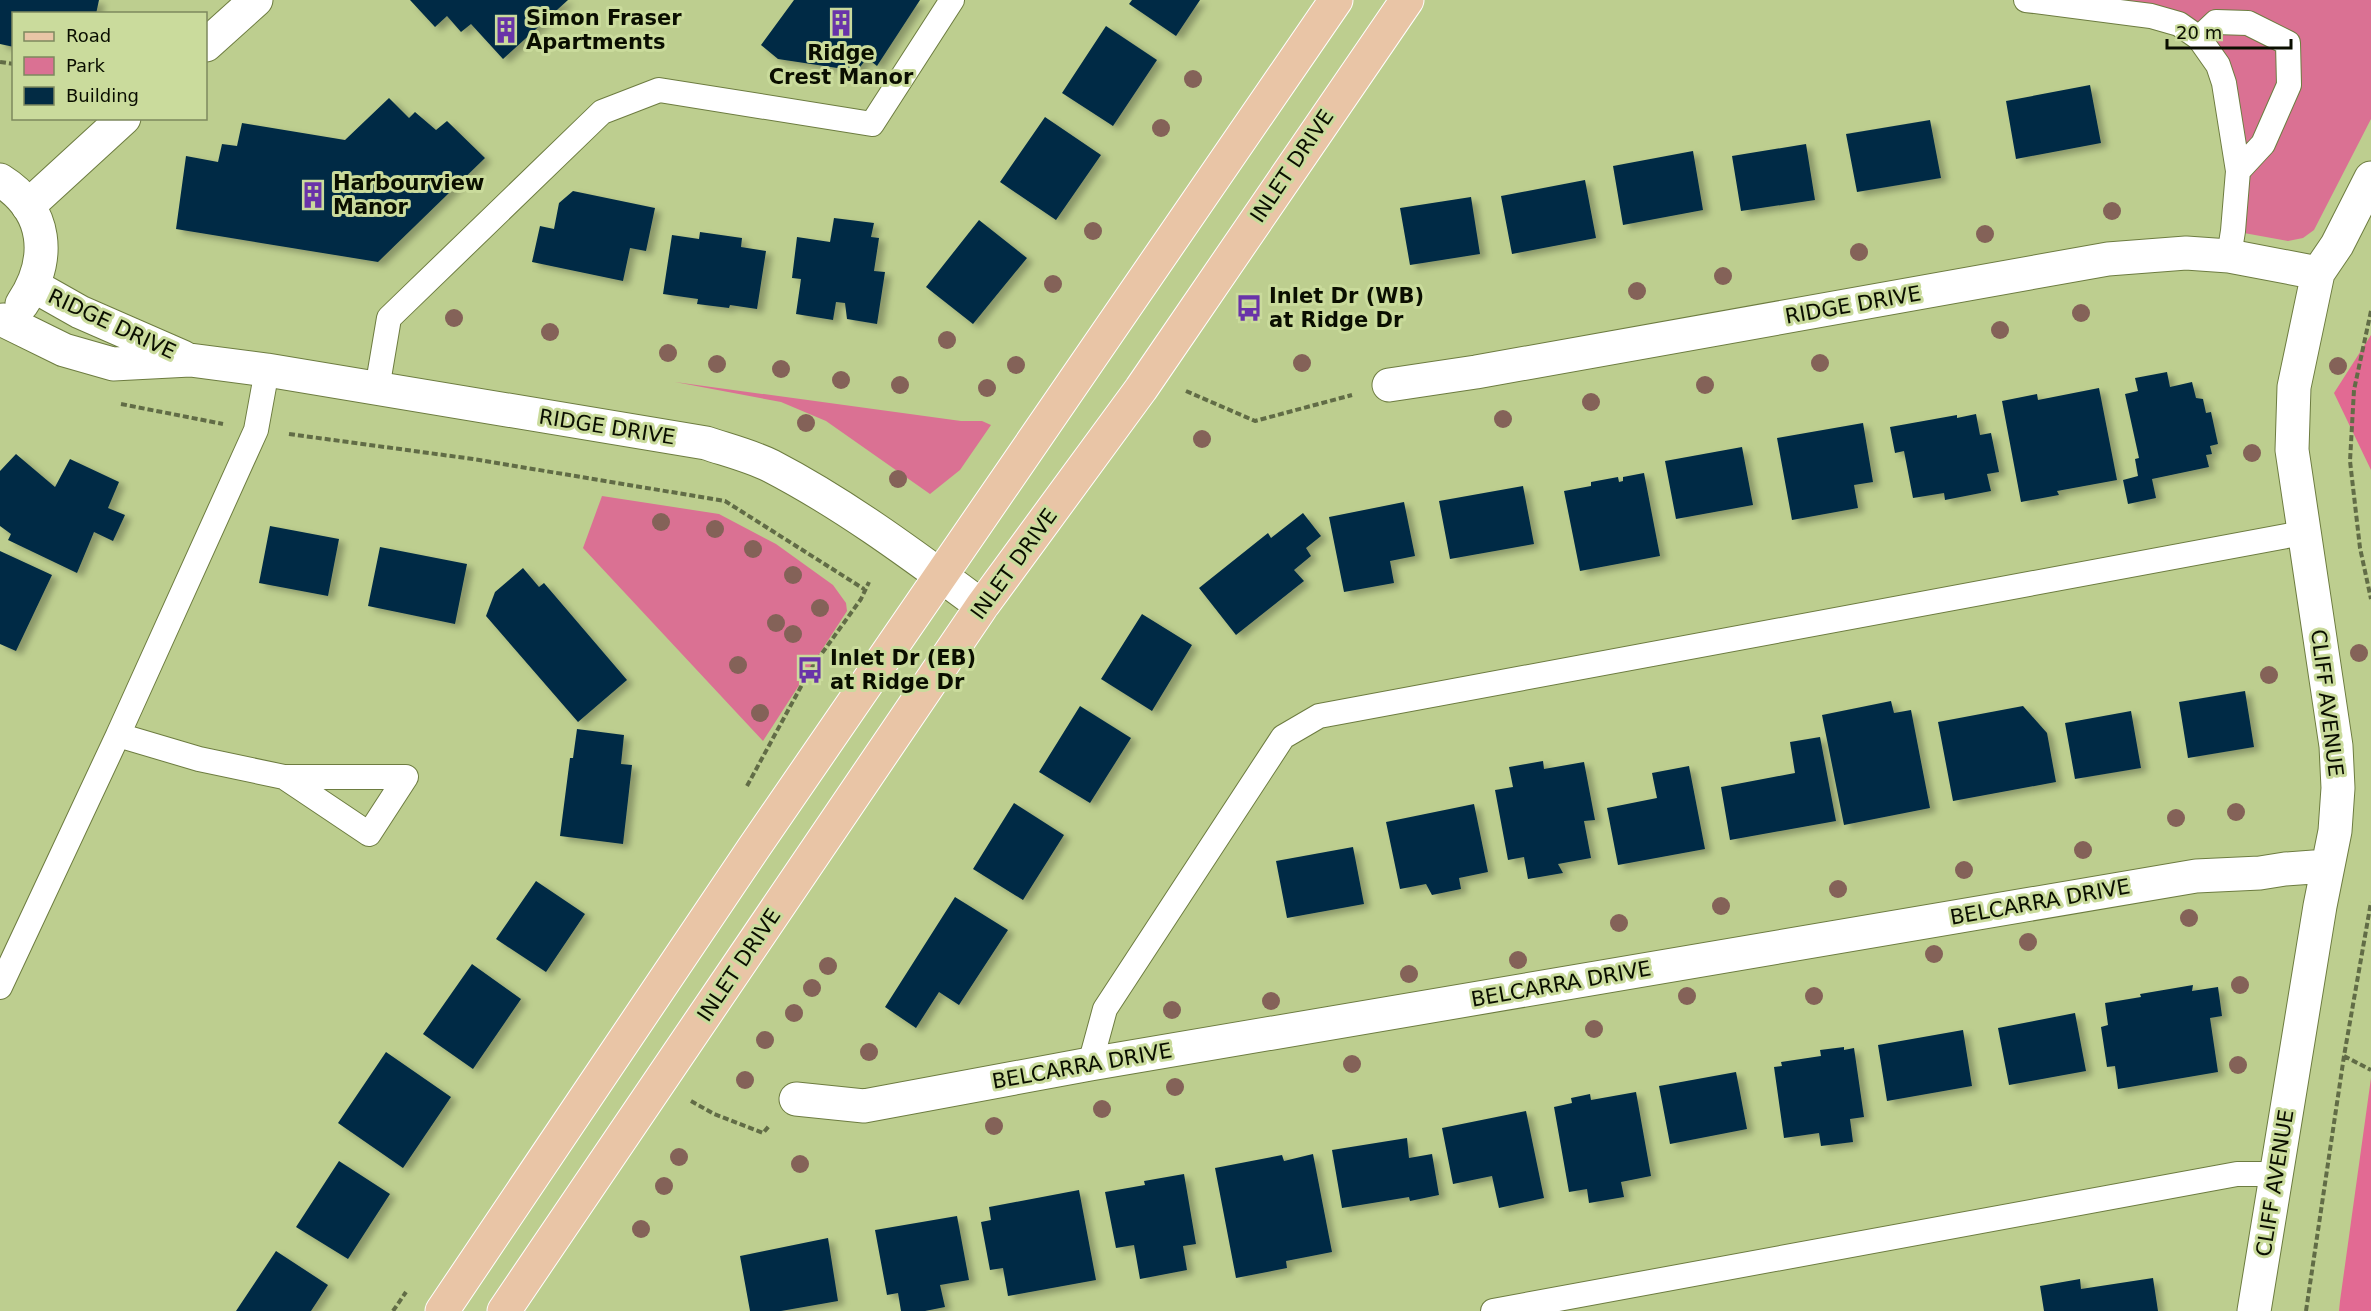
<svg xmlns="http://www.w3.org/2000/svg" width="2371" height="1311" viewBox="0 0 2371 1311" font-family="'DejaVu Sans',sans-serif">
	<defs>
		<filter id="shadow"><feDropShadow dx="6" dy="4" stdDeviation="3" flood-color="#0004"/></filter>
	</defs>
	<rect width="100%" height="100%" fill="#bdce8f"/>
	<path fill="#da7193" d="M2026,0H2371V119L2314,230L2303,238L2288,241L2233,231L2238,171L2199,38Z
		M675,382L961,421H982L991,425L960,470L930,494L826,421L781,402Z
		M602,496L719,514L776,544L833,585L846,603L847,611L763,741L583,548Z"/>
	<path fill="#e26a93" d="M2371,335V470L2334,393Z
		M2371,1078V1311H2339L2340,1301Z"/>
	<path fill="#022b44" filter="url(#shadow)" d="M0,0H99L96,14H14V47L0,44Z
		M410,0H568L503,59L471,24L461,32L447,16L435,27Z
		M794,0H920L877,66L867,58L857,71L778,59L761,45Z
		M1132,0H1200L1176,36L1129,4Z
		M1106,26L1157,60L1113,126L1062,93Z
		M2090,85L2101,143L2016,159L2006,101Z
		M389,98L409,118L415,112L436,130L447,121L485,158L378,262L176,229L186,156L218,162L222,144L237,146L242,123L345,140Z
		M1045,117L1101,155L1056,220L1000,182Z
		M1930,120L1941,178L1857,192L1846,134Z
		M1806,144L1815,200L1741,211L1732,156Z
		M1693,151L1703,210L1623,225L1613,166Z
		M1585,180L1596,238L1512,254L1501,196Z
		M573,191L655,208L646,251L630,248L623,281L532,262L540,226L554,229L559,203Z
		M1471,197L1480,254L1410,265L1400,208Z
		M834,218L874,223L871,237L879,238L874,271L885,272L877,324L847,319L845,303L836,302L833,320L796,314L801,279L792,278L797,237L830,242Z
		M979,220L1027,258L973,324L926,287Z
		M700,232L742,238L741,247L766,251L757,309L730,305L729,308L697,304L698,299L663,294L672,235L699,239Z
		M2167,372L2170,387L2192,382L2196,398L2203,399L2206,413L2211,412L2218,444L2210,446L2212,454L2206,455L2209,467L2152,479L2156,498L2128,504L2123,480L2138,476L2135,459L2139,458L2125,394L2138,391L2135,378Z
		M2099,388L2117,480L2057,491L2059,495L2021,502L2002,401L2037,394L2038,400Z
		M1976,414L1980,435L1991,433L1999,472L1987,474L1991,491L1945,500L1944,493L1913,498L1904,451L1895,453L1890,427L1957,415V418Z
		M1863,423L1873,482L1854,485L1858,508L1792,520L1777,438Z
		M1742,447L1753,505L1676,519L1665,461Z
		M16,454L55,487L70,459L119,482L108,508L125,515L113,541L94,532L77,573L8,540L11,534L0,526V471Z
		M1644,473L1660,556L1580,571L1564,491L1591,486V482L1618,477L1619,482L1623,481V477Z
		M1523,486L1534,544L1450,559L1439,501Z
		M1404,502L1415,556L1390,561L1394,583L1344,592L1329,517Z
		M1303,513L1321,536L1306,548L1311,556L1294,570L1304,581L1236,635L1199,588L1268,533L1271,538Z
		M270,526L339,539L328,596L259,583Z
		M380,547L467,564L455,624L368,606Z
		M0,551L52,575L16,651L0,644Z
		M523,568L539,587L544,583L627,680L578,722L486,616L495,592Z
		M1142,614L1192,645L1152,711L1101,679Z
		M2245,691L2254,747L2188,758L2179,702Z
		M1891,701L1894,713L1911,710L1930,808L1844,825L1822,715Z
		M1080,706L1131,738L1090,803L1039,772Z
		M2023,706L2047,733L2056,782L1953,801L1938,722Z
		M2131,711L2141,768L2075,779L2065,723Z
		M577,729L624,735L621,764L632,765L623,844L560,836L570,758H573Z
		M1820,737L1836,821L1730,840L1721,787L1795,773L1790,742Z
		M1543,761L1544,769L1584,762L1595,820L1584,821L1591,858L1558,864L1563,873L1528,879L1524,857L1508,860L1495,790L1513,787L1509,767Z
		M1689,766L1705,849L1618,865L1607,808L1657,798L1652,773Z
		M1014,803L1064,835L1023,900L973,869Z
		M1474,804L1488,872L1459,878L1461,889L1432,895L1426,884L1400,889L1386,822Z
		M1353,847L1364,904L1287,918L1276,861Z
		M536,881L585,914L546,972L496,939Z
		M955,897L1008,930L959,1005L939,992L916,1028L885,1007Z
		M472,964L521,999L473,1069L423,1034Z
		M2193,985L2192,991L2218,987L2222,1016L2210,1018L2218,1072L2118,1089L2115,1066L2107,1067L2101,1027L2108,1025L2105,1003L2141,997L2140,994Z
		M2075,1013L2086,1071L2009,1085L1998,1028Z
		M1963,1030L1972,1086L1887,1101L1878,1045Z
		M1844,1047V1050L1854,1048L1864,1117L1850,1119L1853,1142L1821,1146L1819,1133L1784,1138L1774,1067L1782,1066L1781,1062L1821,1056L1820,1050Z
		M386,1052L451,1097L403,1168L338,1123Z
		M1736,1072L1747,1129L1670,1144L1659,1086Z
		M1636,1092L1651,1176L1621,1182L1624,1197L1589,1203L1587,1189L1569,1192L1554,1107L1572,1103L1571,1098L1590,1094L1591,1100Z
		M1526,1111L1544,1198L1499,1208L1492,1176L1453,1184L1442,1128Z
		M1407,1138L1409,1158L1432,1154L1439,1195L1410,1201L1409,1197L1342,1208L1332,1150Z
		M1313,1154L1332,1252L1286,1261L1287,1268L1236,1278L1215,1168L1282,1155L1284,1161Z
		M339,1161L390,1194L348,1259L296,1227Z
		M1184,1174L1196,1244L1183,1246L1187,1270L1140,1279L1134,1245L1116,1248L1105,1192L1145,1185L1144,1181Z
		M1079,1190L1096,1280L1008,1296L1003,1268L990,1270L981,1222L991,1220L989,1207Z
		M957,1216L969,1280L940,1285L945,1307L925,1311H901L898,1293L887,1295L875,1230Z
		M828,1238L838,1301L781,1311H750L740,1256Z
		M276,1251L328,1285L311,1311H236Z
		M2153,1278L2158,1311H2044L2040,1286L2080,1279L2081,1289Z"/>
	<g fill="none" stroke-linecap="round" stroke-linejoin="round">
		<defs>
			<path id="lane" d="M2026,0L2151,16L2179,24L2199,38L2218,65L2224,83L2238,171L2233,231L2229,256
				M2199,38L2216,22L2248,23L2288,43L2289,85L2263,144L2238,171
				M377,389L389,318L602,112L659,90L872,124L952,0
				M118,735L256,430L267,370
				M0,987L118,735L199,759L284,777H406L369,834L284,777
				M1090,1064L1105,1009L1283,737L1319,716L2303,533
				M1493,1311L2237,1174H2277"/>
			<path id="street" d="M206,45L256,0
				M28,206L124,118
				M1389,385L1476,372L2108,259L2186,253L2229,256L2318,273
				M796,1099L864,1106L1090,1064L2196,876L2260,873L2285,869L2327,866
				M2254,1311L2320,906L2335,831L2338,788L2336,746L2292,450L2294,387L2318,273L2337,245L2371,178"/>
			<path id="secondary" d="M0,180C48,210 52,259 22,304
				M34,286L80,312L183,357
				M3,320L64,350L113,364L190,360L267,370L706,443C727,450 751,456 771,466C846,505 914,556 982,606"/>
			<path id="primary" d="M442,1311L753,849L1336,0
				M504,1311L982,606L1141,389L1407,0"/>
		</defs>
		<use href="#lane" stroke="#6d7c40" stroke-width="26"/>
		<use href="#street" stroke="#6d7c40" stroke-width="35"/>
		<use href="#secondary" stroke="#6d7c40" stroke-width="35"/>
		<use href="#primary" stroke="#fff" stroke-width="35"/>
		<path stroke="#616c46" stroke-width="4" stroke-dasharray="6 3" stroke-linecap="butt" d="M0,62L14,64
			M2371,311L2354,390L2350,461L2360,548L2371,599
			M1186,391L1255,421L1352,395
			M121,404L223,424
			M289,434L473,459L725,501L864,589
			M747,786L810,670L861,599L869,582
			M2344,1056L2371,1070
			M691,1101L714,1114L763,1133L769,1126
			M393,1311L406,1292
			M2306,1311L2344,1056L2371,902"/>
		<use href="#lane" stroke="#fff" stroke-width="24"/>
		<use href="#street" stroke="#fff" stroke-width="33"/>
		<use href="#secondary" stroke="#fff" stroke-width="33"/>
		<use href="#primary" stroke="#e9c5a6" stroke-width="33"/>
	</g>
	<g fill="#846258">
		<circle cx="1193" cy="79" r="9"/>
		<circle cx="1161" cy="128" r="9"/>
		<circle cx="2112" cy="211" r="9"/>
		<circle cx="1093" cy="231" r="9"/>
		<circle cx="1985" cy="234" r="9"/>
		<circle cx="1859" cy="252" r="9"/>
		<circle cx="1723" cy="276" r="9"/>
		<circle cx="1053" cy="284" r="9"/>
		<circle cx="1637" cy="291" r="9"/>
		<circle cx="2081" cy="313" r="9"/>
		<circle cx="454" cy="318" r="9"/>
		<circle cx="2000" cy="330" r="9"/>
		<circle cx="550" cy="332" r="9"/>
		<circle cx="947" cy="340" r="9"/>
		<circle cx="668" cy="353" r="9"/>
		<circle cx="1302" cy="363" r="9"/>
		<circle cx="1820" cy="363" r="9"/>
		<circle cx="717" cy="364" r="9"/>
		<circle cx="1016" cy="365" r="9"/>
		<circle cx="2338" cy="366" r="9"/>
		<circle cx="781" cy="369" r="9"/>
		<circle cx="841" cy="380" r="9"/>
		<circle cx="900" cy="385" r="9"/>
		<circle cx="1705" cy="385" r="9"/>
		<circle cx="987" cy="388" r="9"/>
		<circle cx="1591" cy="402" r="9"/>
		<circle cx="1503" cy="419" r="9"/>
		<circle cx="806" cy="423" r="9"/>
		<circle cx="1202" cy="439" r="9"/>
		<circle cx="2252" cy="453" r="9"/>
		<circle cx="898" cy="479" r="9"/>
		<circle cx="661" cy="522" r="9"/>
		<circle cx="715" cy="529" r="9"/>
		<circle cx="753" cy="549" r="9"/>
		<circle cx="793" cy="575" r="9"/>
		<circle cx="820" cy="608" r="9"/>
		<circle cx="776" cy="623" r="9"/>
		<circle cx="793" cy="634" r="9"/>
		<circle cx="2359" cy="653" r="9"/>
		<circle cx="738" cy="665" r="9"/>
		<circle cx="2269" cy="675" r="9"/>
		<circle cx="760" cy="713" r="9"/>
		<circle cx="2236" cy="812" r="9"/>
		<circle cx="2176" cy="818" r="9"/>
		<circle cx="2083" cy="850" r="9"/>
		<circle cx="1964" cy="870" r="9"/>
		<circle cx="1838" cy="889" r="9"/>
		<circle cx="1721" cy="906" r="9"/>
		<circle cx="2189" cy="918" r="9"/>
		<circle cx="1619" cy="923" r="9"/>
		<circle cx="2028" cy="942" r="9"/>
		<circle cx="1934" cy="954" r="9"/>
		<circle cx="1518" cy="960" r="9"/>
		<circle cx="828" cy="966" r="9"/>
		<circle cx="1409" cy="974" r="9"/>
		<circle cx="2240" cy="985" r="9"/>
		<circle cx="812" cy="988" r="9"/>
		<circle cx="1687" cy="996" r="9"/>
		<circle cx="1814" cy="996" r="9"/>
		<circle cx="1271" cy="1001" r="9"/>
		<circle cx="1172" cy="1010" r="9"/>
		<circle cx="794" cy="1013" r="9"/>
		<circle cx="1594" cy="1029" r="9"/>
		<circle cx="765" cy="1040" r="9"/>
		<circle cx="869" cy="1052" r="9"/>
		<circle cx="1352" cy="1064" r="9"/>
		<circle cx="2238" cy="1065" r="9"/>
		<circle cx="745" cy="1080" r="9"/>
		<circle cx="1175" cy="1087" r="9"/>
		<circle cx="1102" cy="1109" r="9"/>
		<circle cx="994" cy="1126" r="9"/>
		<circle cx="679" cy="1157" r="9"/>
		<circle cx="800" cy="1164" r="9"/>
		<circle cx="664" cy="1186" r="9"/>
		<circle cx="641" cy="1229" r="9"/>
	</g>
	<defs>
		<symbol id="building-bare" viewBox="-9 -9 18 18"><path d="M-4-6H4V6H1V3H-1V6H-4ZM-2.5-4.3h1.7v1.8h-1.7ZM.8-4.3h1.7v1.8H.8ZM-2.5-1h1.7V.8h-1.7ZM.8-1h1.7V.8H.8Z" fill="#6933a9" stroke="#cadb9c" stroke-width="2.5" paint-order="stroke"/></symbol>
		<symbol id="bus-bare" viewBox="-9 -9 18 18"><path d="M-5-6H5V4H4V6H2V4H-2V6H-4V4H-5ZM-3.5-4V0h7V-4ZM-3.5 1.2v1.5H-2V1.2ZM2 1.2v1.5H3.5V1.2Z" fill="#6933a9" stroke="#cadb9c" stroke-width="2.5" paint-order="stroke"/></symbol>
	</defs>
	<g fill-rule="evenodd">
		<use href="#building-bare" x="822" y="4" width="38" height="38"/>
		<use href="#building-bare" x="487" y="11" width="38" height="38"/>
		<use href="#building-bare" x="294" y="176" width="38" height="38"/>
		<use href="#bus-bare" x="1230" y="289" width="38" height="38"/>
		<use href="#bus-bare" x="791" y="651" width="38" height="38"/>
	</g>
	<g text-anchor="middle" stroke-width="6" stroke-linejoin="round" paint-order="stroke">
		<g font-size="21" font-weight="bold" fill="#0a0e00" stroke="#cadb9c" text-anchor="start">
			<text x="526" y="25">Simon Fraser<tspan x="526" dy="24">Apartments</tspan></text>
			<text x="841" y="60" text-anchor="middle">Ridge<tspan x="841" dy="24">Crest Manor</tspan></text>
			<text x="333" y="190">Harbourview<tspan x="333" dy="24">Manor</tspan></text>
			<text x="1269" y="303">Inlet Dr (WB)<tspan x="1269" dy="24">at Ridge Dr</tspan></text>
			<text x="830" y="665">Inlet Dr (EB)<tspan x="830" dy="24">at Ridge Dr</tspan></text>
		</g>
		<g font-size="21" fill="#0a0e00" stroke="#cadb9c">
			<text transform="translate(1292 166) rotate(-56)" y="7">INLET DRIVE</text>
			<text transform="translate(1853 305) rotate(-10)" y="7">RIDGE DRIVE</text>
			<text transform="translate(112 324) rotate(25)" y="7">RIDGE DRIVE</text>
			<text transform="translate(607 427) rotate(9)" y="7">RIDGE DRIVE</text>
			<text transform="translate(1014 564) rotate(-54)" y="7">INLET DRIVE</text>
			<text transform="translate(2327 703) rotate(83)" y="7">CLIFF AVENUE</text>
			<text transform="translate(2040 902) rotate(-10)" y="7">BELCARRA DRIVE</text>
			<text transform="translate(739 965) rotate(-56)" y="7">INLET DRIVE</text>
			<text transform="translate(1561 984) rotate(-10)" y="7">BELCARRA DRIVE</text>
			<text transform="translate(1082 1066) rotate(-10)" y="7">BELCARRA DRIVE</text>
			<text transform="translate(2275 1183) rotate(-81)" y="7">CLIFF AVENUE</text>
		</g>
	</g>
	<rect x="12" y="12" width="195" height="108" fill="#cadb9c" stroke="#7d895e" stroke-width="1.5"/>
	<rect x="24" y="32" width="30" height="9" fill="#e9c5a6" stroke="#7d895e" stroke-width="1.5"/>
	<text x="66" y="42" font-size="18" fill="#0a0e00">Road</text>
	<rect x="24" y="57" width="30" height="18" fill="#da7193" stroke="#7d895e" stroke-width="1.5"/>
	<text x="66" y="72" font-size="18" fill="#0a0e00">Park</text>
	<rect x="24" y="87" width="30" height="18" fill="#022b44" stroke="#7d895e" stroke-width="1.5"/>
	<text x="66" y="102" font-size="18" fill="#0a0e00">Building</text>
	<path d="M2167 39v9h124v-9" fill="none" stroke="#0a0e00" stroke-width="3"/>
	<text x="2176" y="39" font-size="18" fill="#0a0e00" stroke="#cadb9c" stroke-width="4.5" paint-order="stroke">20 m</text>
</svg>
